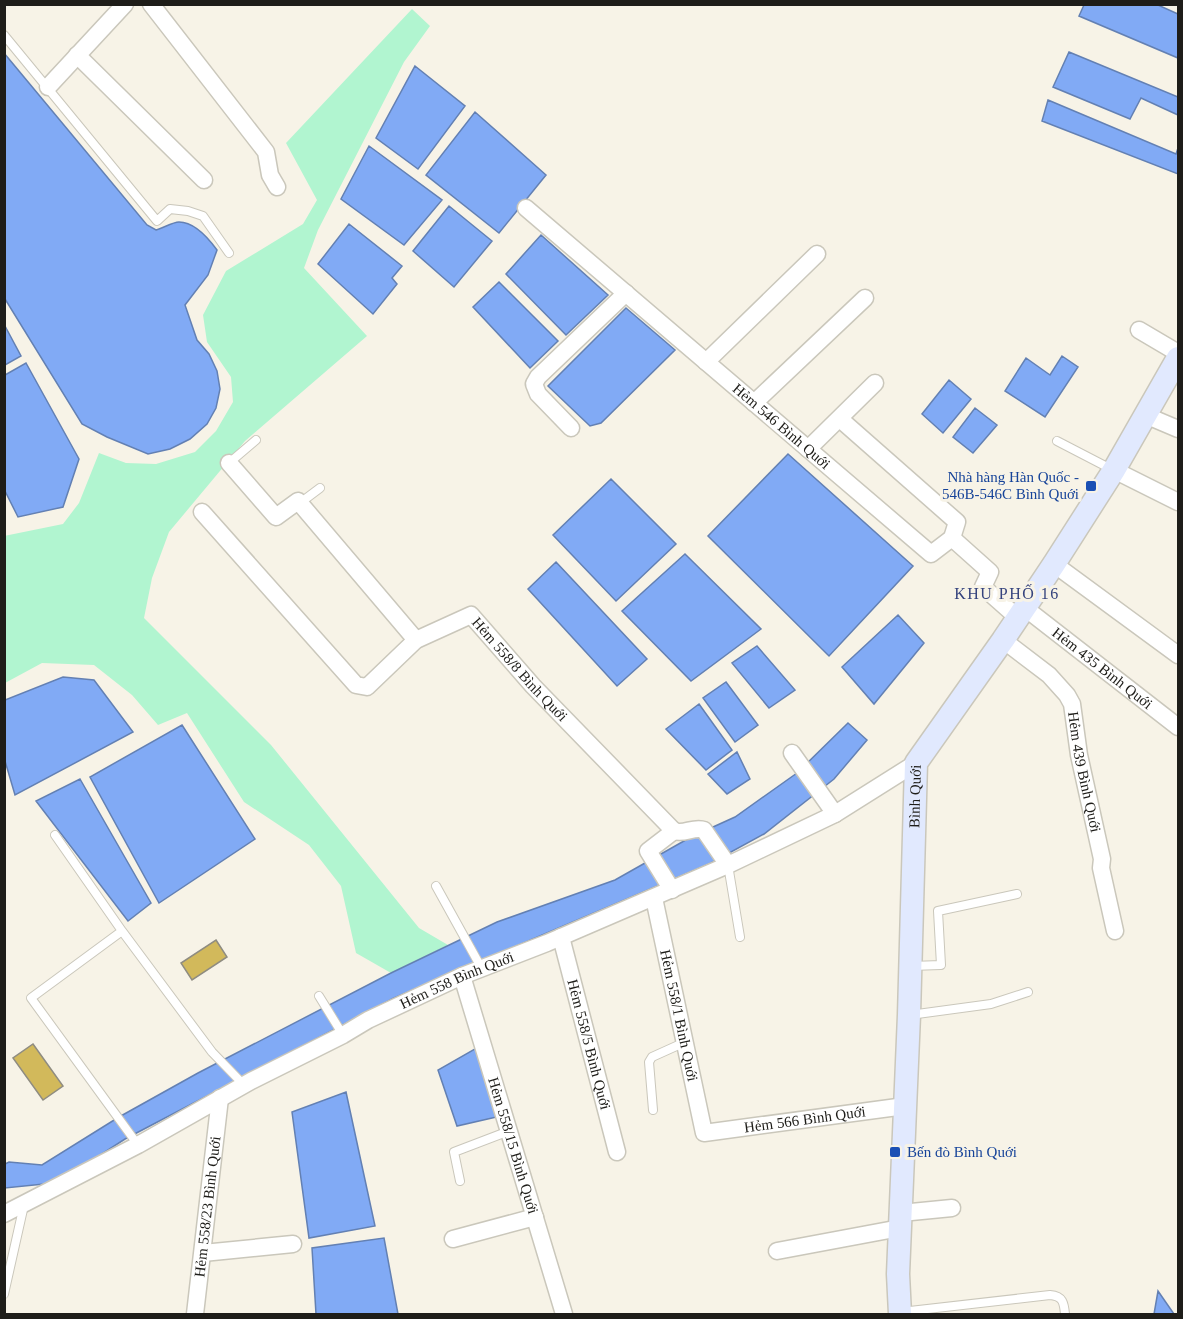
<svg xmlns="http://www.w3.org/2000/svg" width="1183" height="1319" viewBox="0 0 1183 1319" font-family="'Times New Roman',serif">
	<rect width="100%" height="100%" fill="#f7f3e7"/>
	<path fill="#b1f5d0" d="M412,9L430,26L404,62L318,230L304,268L367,336L245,441L169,532L152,578L144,618L271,745L419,928L448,945L391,973L356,953L341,886L309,845L244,802L187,713L158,725L132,695L94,665L42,663L5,683L4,536L63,524L79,503L99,453L126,463L156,464L195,452L216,431L233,402L231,377L207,342L203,315L226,271L303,224L317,200L286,143Z"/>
	<path fill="#81aaf5" stroke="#6380b3" stroke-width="1.5" d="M1084,5H1158L1178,14V58L1079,16Z
		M1069,52L1178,97V115L1141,98L1130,119L1053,87Z
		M4,53L147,225L156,230C163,228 173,222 179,222C195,222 209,239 217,250L208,275L185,305L197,340L209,354L217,371L220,389L216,408L207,424L190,439L170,449L148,454L107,437L82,424L5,299Z
		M415,66L465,106L418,169L376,138Z
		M1048,100L1176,154L1178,148V174L1042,121Z
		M475,112L546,175L499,233L426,175Z
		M369,146L442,200L404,245L341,199Z
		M449,206L492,241L454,287L413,251Z
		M349,224L402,266L392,278L397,284L373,314L318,264Z
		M541,235L608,295L566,335L506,274Z
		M499,282L558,341L530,368L473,307Z
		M626,308L675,350L601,423L590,426L548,386Z
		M5,326L21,356L5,365H4Z
		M1062,356L1078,367L1045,417L1005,391L1026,358L1050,375Z
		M26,363L79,459L63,507L18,517L5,491V375Z
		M949,380L971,399L943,433L922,414Z
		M975,408L997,425L973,453L953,437Z
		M788,454L913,566L829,656L708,536Z
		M611,479L676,544L616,601L553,535Z
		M685,554L761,629L691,681L622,611Z
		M556,562L647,659L617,686L528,589Z
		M898,615L924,643L874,704L842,667Z
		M757,646L795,690L769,708L732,663Z
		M63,677L94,680L133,732L15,795L5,761V700Z
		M726,682L758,725L735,742L703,698Z
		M699,704L732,750L706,770L666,729Z
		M848,723L867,740L834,779L764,834L709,864L394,998L125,1139L68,1176L44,1184L5,1188V1164L9,1162L42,1165L119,1117L198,1073L391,973L497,922L615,880L691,837L735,817L797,773Z
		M182,725L255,839L159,903L90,777Z
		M737,752L750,779L727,794L708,774Z
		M80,779L151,903L128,921L36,801Z
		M480,1046L501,1116L457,1126L438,1070Z
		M346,1092L375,1226L309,1238L292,1112Z
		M384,1238L398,1314H316L312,1248Z
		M1158,1291L1174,1314H1154Z"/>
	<path fill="#d2b95b" stroke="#8f8c81" stroke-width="1.5" d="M216,940L227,957L192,980L181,963Z
		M33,1044L63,1086L43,1100L13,1058Z"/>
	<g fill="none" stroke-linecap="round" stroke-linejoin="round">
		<defs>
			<path id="lane" d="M4,35L157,221L170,209L188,211L203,216L229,253
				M1057,441L1113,470
				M229,463L256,440
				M300,503L320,488
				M55,835L122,931L31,998L138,1145
				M728,865L740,937
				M436,886L482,969
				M122,931L212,1052L244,1085
				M911,966L941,965L938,911L1017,894
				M319,996L343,1035
				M910,1015L991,1004L1028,992
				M653,1110L649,1062L652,1057L683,1043
				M460,1181L454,1152L509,1131
				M4,1294L24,1205
				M901,1312L1050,1295C1063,1296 1064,1303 1065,1314"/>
			<g id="street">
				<path d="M151,4L266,152L270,175L277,187"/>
				<path d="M77,55L204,180"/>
				<path d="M48,87L125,4"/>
				<path id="s1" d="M526,208L931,554L952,538L990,572L983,587L1018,618"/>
				<path d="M1139,330L1178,353"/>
				<path d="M706,362L817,254"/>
				<path d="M754,403L865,298"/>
				<path d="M1145,415L1178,429"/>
				<path d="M840,419L957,522L952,538"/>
				<path d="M571,428L538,394L534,384L538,377L626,293"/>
				<path d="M808,449L875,383"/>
				<path d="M229,463L276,517L298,501L416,640"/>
				<path d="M1114,470L1178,502"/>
				<path id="s2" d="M202,512L356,685L367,687L416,640L471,615L533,686L674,831L648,851L672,890"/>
				<path d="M1054,564L1178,655"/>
				<path id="s3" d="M1025,608L1178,727"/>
				<path id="s4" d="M1003,640L1049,675L1067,695L1072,704L1079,755L1102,859L1101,868L1115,931"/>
				<path d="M792,753L835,814"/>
				<path d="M674,831C684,835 694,826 704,830L728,865"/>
				<path id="s5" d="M654,898L704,1133L905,1106"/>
				<path id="s6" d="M561,937L617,1152"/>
				<path id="s7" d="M462,976L564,1314"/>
				<path d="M901,1213L952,1208"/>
				<path id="s8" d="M4,1214L138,1145L251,1081L343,1035L368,1020L462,976L547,943L728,865L835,814L916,763"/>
				<path d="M453,1239L535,1217"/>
				<path d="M777,1251L900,1228"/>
				<path d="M203,1253L293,1244"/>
				<path id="s9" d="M195,1314L220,1098"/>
			</g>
			<g id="secondary">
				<path id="s10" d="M900,1314L898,1274L909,1015L916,763L1003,640L1054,564L1114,470L1178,358"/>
			</g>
		</defs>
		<use href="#lane" stroke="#cac7bb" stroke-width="10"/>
		<use href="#street" stroke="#cac7bb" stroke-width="19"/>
		<use href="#secondary" stroke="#cac7bb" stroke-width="25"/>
		<use href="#lane" stroke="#fff" stroke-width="8"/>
		<use href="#street" stroke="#fff" stroke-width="16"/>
		<use href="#secondary" stroke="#e1e9fe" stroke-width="22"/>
	</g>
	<g fill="#1a4fb4" stroke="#f7f3e7" stroke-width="2">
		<rect x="1085" y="480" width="12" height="12" rx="3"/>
		<rect x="889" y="1146" width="12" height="12" rx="3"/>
	</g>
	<g text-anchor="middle" stroke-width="6" stroke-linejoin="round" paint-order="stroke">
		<g font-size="15" fill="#1e1d19" stroke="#f7f3e7">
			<text dy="5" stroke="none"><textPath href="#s1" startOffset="336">Hẻm 546 Bình Quới</textPath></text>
			<text dy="5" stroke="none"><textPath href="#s3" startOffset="98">Hẻm 435 Bình Quới</textPath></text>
			<text dy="5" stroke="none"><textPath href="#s2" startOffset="444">Hẻm 558/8 Bình Quới</textPath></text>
			<text dy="5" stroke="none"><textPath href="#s4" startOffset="164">Hẻm 439 Bình Quới</textPath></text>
			<text dy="5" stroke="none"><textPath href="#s10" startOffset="518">Bình Quới</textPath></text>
			<text dy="5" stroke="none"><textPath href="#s8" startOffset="510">Hẻm 558 Bình Quới</textPath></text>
			<text dy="5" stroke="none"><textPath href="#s5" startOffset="120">Hẻm 558/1 Bình Quới</textPath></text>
			<text dy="5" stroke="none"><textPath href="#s6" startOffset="111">Hẻm 558/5 Bình Quới</textPath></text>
			<text dy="5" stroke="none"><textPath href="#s5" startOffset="342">Hẻm 566 Bình Quới</textPath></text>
			<text dy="5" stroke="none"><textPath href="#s7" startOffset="177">Hẻm 558/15 Bình Quới</textPath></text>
			<text dy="5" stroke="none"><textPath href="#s9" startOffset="108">Hẻm 558/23 Bình Quới</textPath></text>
		</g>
		<g font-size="15" fill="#164399" stroke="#f7f3e7" text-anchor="end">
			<text x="1079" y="482">Nhà hàng Hàn Quốc -<tspan x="1079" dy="17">546B-546C Bình Quới</tspan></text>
			<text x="907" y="1157" text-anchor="start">Bến đò Bình Quới</text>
		</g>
		<g font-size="16" letter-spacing="1.5" fill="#35437d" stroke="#f7f3e7">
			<text x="1007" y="599">KHU PHỐ 16</text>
		</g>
	</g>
	<rect width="1183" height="1319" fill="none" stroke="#1e1d19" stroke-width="12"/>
</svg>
